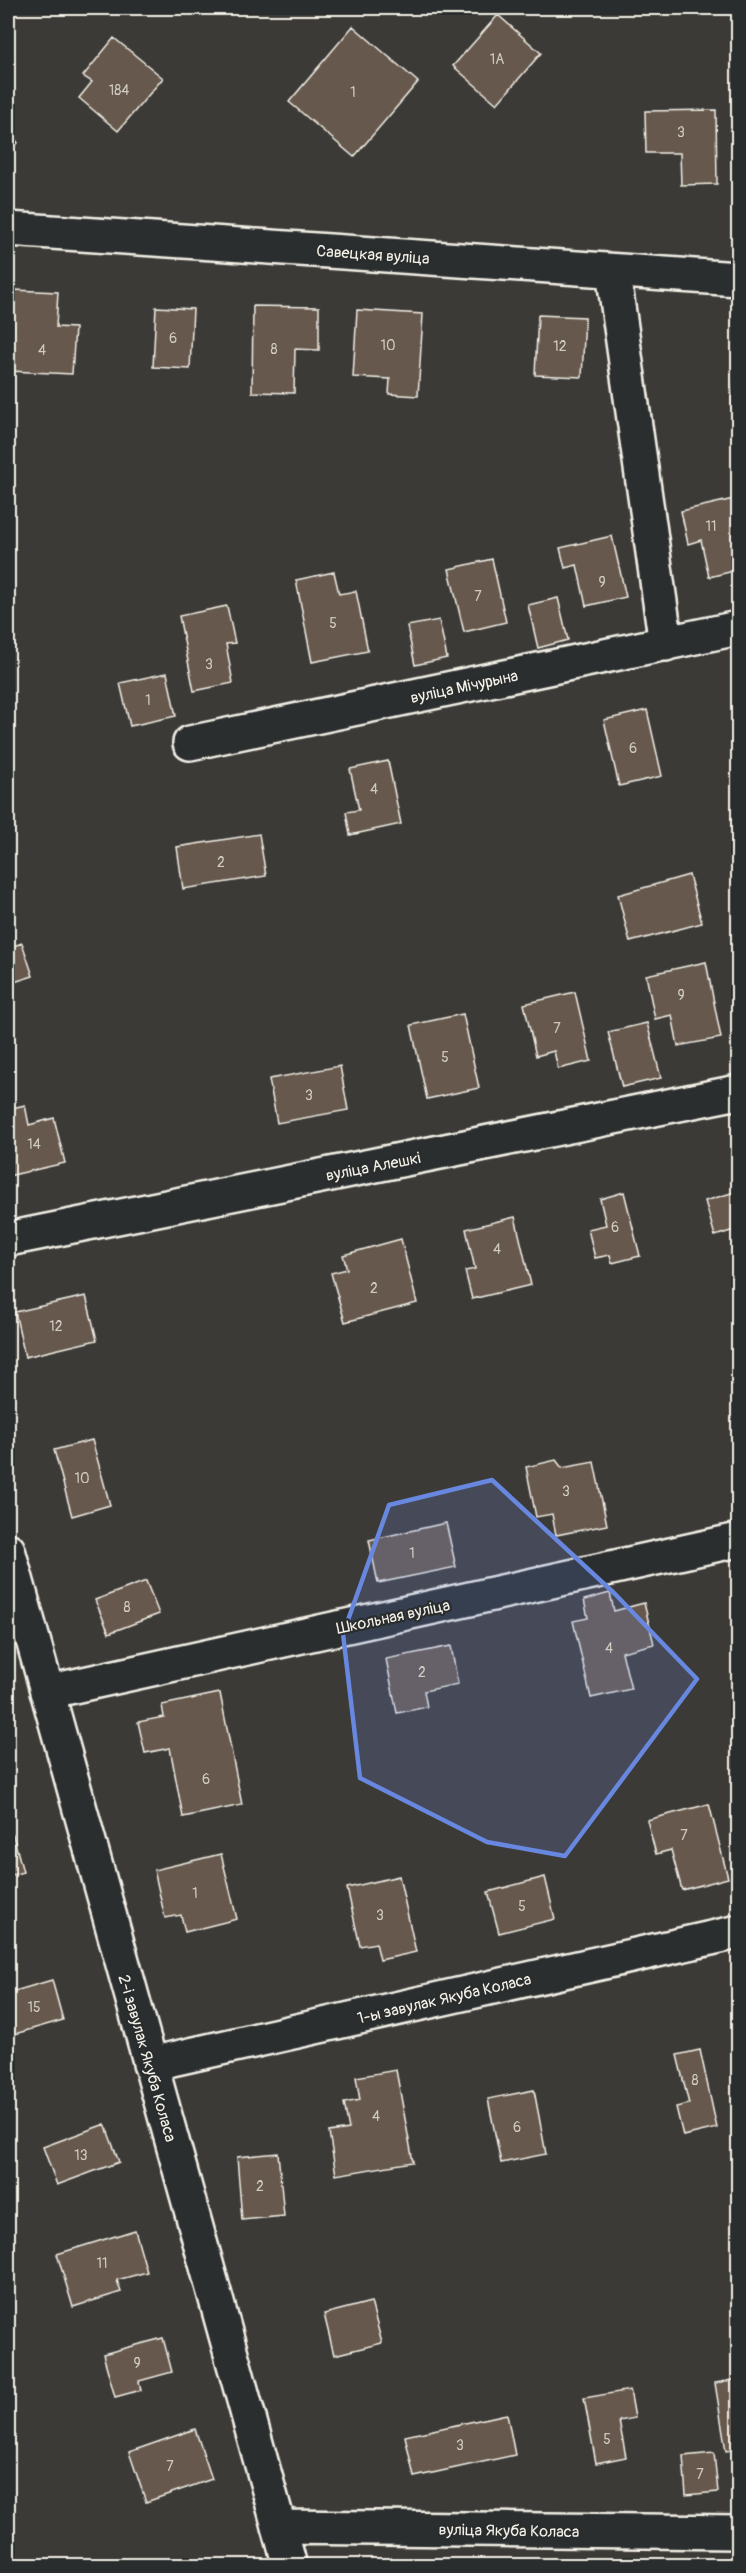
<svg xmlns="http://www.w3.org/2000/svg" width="746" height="2573" viewBox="0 0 746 2573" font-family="Pangolin,sans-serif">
	<rect width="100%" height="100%" fill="#3c3a37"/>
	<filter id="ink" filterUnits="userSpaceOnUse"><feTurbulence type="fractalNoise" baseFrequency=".0167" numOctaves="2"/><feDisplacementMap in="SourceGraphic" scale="12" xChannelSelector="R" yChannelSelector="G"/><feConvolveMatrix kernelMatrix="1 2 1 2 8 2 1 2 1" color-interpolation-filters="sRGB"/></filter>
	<g filter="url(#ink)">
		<path fill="#66594d" stroke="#f4f1e8" stroke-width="1.5" d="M498,15L541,53L497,104L453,66Z
			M353,26L418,82L354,157L289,102Z
			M114,38L163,78L118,131L79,98L92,82L83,76Z
			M716,110L717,184L681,185L680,153H646L645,111Z
			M8,130L18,143L8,152Z
			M13,290L58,292L56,327L75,328L72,374L9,371Z
			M253,306L319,307V350L295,349L294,393L252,392Z
			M156,307L193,309L190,369L153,367Z
			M357,310L423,314L418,396L389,394L390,379L353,377Z
			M538,315L585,317L582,377L535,375Z
			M738,345V410L732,409Z
			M738,498V570L709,577L701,540L688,544L681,511Z
			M612,536L626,597L586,606L577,565L565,568L560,548Z
			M492,559L506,622L464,632L449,569Z
			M334,572L339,594L356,591L368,651L312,662L296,580Z
			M558,598L568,640L538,648L528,605Z
			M227,606L235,643L226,644L233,683L194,691L179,616Z
			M439,620L447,658L415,665L407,626Z
			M167,673L176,716L130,726L120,683Z
			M647,710L662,776L619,786L604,720Z
			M388,761L401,824L350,835L346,812L359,810L350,769Z
			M259,834L266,876L183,889L177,847Z
			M689,875L702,923L630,942L618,895Z
			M22,943L33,976L8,984V948Z
			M706,962L721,1038L678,1046L672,1015L655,1019L646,975Z
			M575,992L591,1061L558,1069L554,1051L536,1056L524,1004Z
			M463,1014L479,1088L427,1099L411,1025Z
			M647,1023L661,1078L622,1087L608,1032Z
			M340,1066L348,1110L277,1123L269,1079Z
			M25,1105L29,1125L54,1118L65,1163L8,1176V1109Z
			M738,1191V1233L737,1229L715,1236L705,1201Z
			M624,1192L640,1256L612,1263L610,1255L595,1258L588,1229L606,1225L600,1199Z
			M515,1217L531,1285L472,1299L465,1271L475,1269L466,1229Z
			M401,1239L417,1303L345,1322L331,1273L347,1269L343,1255Z
			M86,1296L97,1340L25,1357L15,1312Z
			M92,1440L110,1505L72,1516L54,1450Z
			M556,1460L562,1468L594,1462L607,1525L556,1535L552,1514L536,1517L526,1467Z
			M446,1523L456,1567L378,1583L369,1540Z
			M146,1581L159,1614L109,1633L95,1600Z
			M610,1593L614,1611L644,1603L654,1644L622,1652L631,1689L591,1698L573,1621L588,1618L584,1600Z
			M451,1646L458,1684L424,1691L427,1707L397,1713L386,1659Z
			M220,1693L242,1805L183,1817L170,1748L145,1753L138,1722L164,1717L162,1705Z
			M709,1804L728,1878L682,1890L671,1850L656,1854L647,1820Z
			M13,1835L23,1872L8,1876V1837Z
			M221,1854L237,1919L185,1932L181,1915L165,1918L154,1870Z
			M399,1876L416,1952L380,1960L376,1943L360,1946L347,1888Z
			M545,1877L555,1919L499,1933L488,1892Z
			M52,1980L63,2020L8,2036V1993Z
			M700,2050L717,2128L683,2136L676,2107L689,2104L677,2055Z
			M396,2070L413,2162L336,2175L329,2132L349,2129L344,2103L360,2100L356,2077Z
			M534,2090L546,2154L501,2163L488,2099Z
			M105,2124L119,2162L57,2185L43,2147Z
			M278,2153L284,2216L242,2220L237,2157Z
			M135,2230L147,2272L117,2280L121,2292L73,2307L57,2254Z
			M371,2302L382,2343L334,2355L324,2314Z
			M163,2338L172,2372L139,2381L141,2390L115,2397L103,2354Z
			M738,2379V2449L726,2451L715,2383Z
			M630,2390L635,2418L619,2421L626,2457L596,2463L584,2398Z
			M507,2414L515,2455L414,2477L405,2436Z
			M195,2429L212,2479L146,2502L129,2452Z
			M714,2453L718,2492L686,2495L683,2456Z"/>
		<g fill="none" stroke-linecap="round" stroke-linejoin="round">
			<defs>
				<path id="minor" d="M8,229L738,279
					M613,271L666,644
					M190,743L738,628
					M8,1239L738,1092
					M8,1550L290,2566
					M47,1692L738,1540
					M150,2064L738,1932
					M279,2527L738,2532"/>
			</defs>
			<use href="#minor" stroke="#f4f1e8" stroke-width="38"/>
			<use href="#minor" stroke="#2a2d2e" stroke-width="33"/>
		</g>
	</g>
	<path fill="#6887de" fill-opacity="0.2" stroke="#6887de" stroke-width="4.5" stroke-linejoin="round" d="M492,1480L615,1594L697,1679L565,1856L487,1842L360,1778L343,1634L389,1505Z"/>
	<g text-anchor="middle" stroke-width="4.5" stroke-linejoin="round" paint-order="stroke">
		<g font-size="14" fill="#d0cbc1">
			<text x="497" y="64">1А</text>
			<text x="119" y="95">184</text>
			<text x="353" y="97">1</text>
			<text x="681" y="137">3</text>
			<text x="173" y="343">6</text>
			<text x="388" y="350">10</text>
			<text x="560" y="351">12</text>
			<text x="274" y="354">8</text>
			<text x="42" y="355">4</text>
			<text x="711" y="531">11</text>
			<text x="602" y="587">9</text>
			<text x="478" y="601">7</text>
			<text x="333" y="628">5</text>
			<text x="209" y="669">3</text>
			<text x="148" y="705">1</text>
			<text x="633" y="753">6</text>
			<text x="374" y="794">4</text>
			<text x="221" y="867">2</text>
			<text x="681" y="1000">9</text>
			<text x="557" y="1033">7</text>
			<text x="445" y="1062">5</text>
			<text x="309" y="1100">3</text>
			<text x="34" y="1149">14</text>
			<text x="615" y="1232">6</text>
			<text x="497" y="1254">4</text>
			<text x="374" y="1293">2</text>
			<text x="56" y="1331">12</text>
			<text x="82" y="1483">10</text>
			<text x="566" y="1496">3</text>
			<text x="412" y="1558">1</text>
			<text x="127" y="1612">8</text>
			<text x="609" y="1653">4</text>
			<text x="422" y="1677">2</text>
			<text x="206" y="1784">6</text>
			<text x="684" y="1840">7</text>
			<text x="195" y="1898">1</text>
			<text x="522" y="1911">5</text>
			<text x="380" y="1920">3</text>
			<text x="34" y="2012">15</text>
			<text x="695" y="2085">8</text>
			<text x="376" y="2121">4</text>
			<text x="517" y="2132">6</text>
			<text x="81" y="2160">13</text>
			<text x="260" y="2191">2</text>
			<text x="102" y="2268">11</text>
			<text x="137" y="2368">9</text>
			<text x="607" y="2444">5</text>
			<text x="460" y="2450">3</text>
			<text x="170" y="2471">7</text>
			<text x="700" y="2479">7</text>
		</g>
		<g font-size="16" fill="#f4f1e8" stroke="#2a2d2e">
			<text transform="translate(373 254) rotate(4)" y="6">Савецкая вуліца</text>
			<text transform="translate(464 686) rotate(-12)" y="6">вуліца Мічурына</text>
			<text transform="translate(373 1166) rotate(-11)" y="6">вуліца Алешкі</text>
			<text transform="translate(393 1616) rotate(-12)" y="6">Школьная вуліца</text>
			<text transform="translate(444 1998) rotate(-13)" y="6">1-ы завулак Якуба Коласа</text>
			<text transform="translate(148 2058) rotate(74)" y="6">2-і завулак Якуба Коласа</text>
			<text transform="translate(509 2530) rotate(1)" y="6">вуліца Якуба Коласа</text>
		</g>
	</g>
	<rect width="746" height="2573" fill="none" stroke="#2a2d2e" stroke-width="30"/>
	<rect x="15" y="15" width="716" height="2543" fill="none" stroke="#f4f1e8" stroke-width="2" filter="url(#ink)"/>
</svg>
